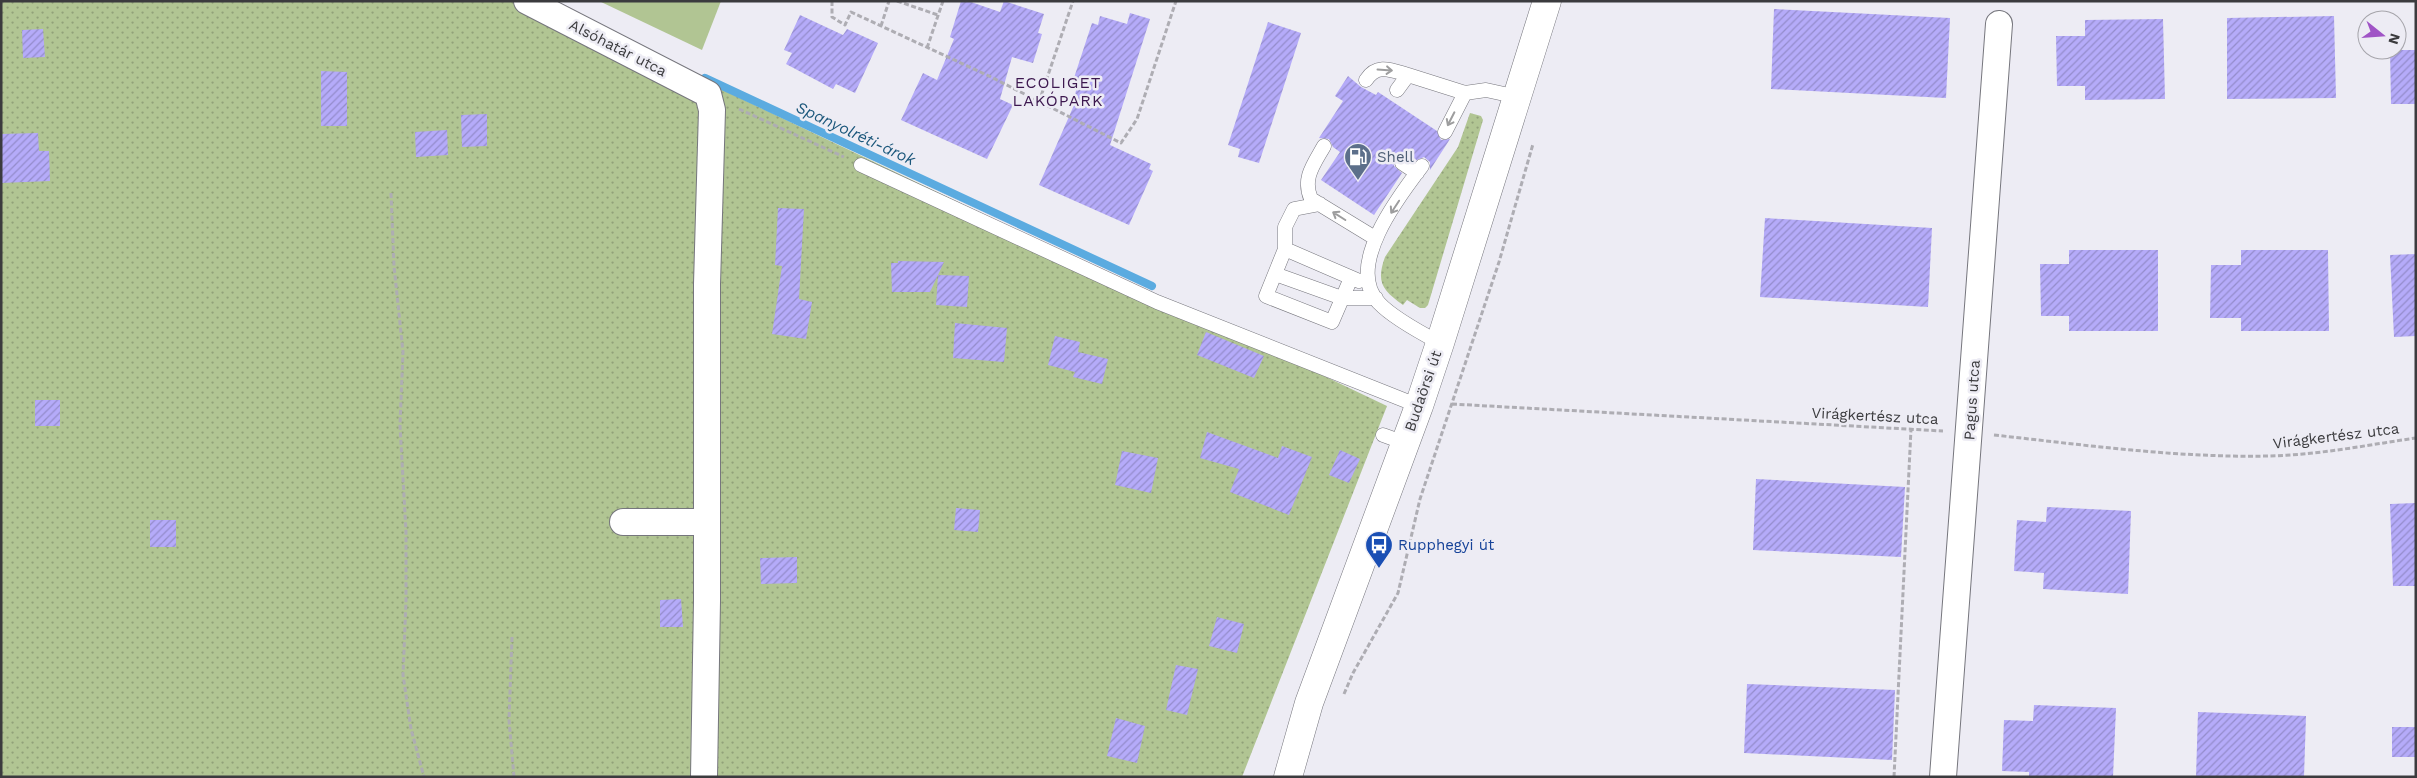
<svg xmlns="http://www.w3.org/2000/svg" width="2417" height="778" viewBox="0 0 2417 778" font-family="'Work Sans',sans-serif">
	<defs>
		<pattern id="grass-dots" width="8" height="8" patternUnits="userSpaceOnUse" patternTransform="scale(1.25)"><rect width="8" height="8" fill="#b1c593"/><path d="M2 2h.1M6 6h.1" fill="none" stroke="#91a179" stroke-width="1.8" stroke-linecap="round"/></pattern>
		<pattern id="building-hatch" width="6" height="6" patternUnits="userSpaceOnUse" patternTransform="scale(1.25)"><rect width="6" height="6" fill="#b5abf9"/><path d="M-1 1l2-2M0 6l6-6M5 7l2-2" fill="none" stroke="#948ccb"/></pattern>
	</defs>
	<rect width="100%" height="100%" fill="#edecf4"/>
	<path fill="url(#grass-dots)" d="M1,1H536L1387,406L1242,777H1Z
		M1470,113L1481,116L1483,120L1428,305L1425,308H1420L1407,300L1403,305C1382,290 1376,282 1385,257L1458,147Z"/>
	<path fill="#b1c593" d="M599,1H721L702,50Z"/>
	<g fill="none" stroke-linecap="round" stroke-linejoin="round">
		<path stroke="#5babe0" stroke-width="8" d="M705,78L1152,286"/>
	</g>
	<path fill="url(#building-hatch)" d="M961,1H968L1000,12L1004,1L1044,14L1038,33L1042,34L1033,63L1012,57L1000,99L1013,105L987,159L901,120L923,73L937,80L954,39L950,37Z
		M1774,9L1950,18L1946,98L1771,89Z
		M1130,13L1150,19L1110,145L1151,164L1149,169L1153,171L1129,225L1039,185L1078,96L1075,95L1077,86L1072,84L1092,23L1098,25L1100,16L1127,24Z
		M800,15L843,35L847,29L878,43L855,93L836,84L833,89L786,64L792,53L784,50Z
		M2334,16L2336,98L2227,99V18Z
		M2163,19L2165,99L2085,100V86H2057L2056,36H2085V20Z
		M1268,22L1301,33L1259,163L1238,157L1240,149L1228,145Z
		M43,29L45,57L23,58L22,30Z
		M2390,50H2416V104H2391Z
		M321,71L347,72V126H321Z
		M1348,76L1361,87L1376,95L1378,92L1437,131L1441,140L1450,139L1430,170V162L1424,157L1415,161L1403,154L1395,158L1394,166L1402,173L1374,215L1321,180L1340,152L1333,147L1329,139L1319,138L1343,101L1335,96Z
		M487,114V146L462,147L461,115Z
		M447,130L448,155L416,157L415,132Z
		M38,133L39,151H49L50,181L1,183V134Z
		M778,208L804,209L799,299L812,302L806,339L772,334L782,266L775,265Z
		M1765,218L1932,228L1928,307L1760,297Z
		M2069,250H2158V331H2069V316H2041L2040,264H2069Z
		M2241,250H2328L2329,331H2241V318H2210L2211,265H2241Z
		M2416,254V336L2394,337L2390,255Z
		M898,261L944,262L938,275L969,276L967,307L936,305L938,275L930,292H892L891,263H898Z
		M955,323L1007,328L1004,362L953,358Z
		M1206,332L1264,356L1254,378L1197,355Z
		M1055,336L1080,342L1078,352L1108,359L1102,384L1073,377L1075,372L1048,365Z
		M35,400H60V426H35Z
		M1207,432L1278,458L1282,446L1312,457L1289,515L1230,492L1239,469L1200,458Z
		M1340,450L1360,459L1349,483L1329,475Z
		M1122,451L1158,458L1151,493L1115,485Z
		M1756,479L1905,487L1901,557L1753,550Z
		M2416,503V586H2393L2390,504Z
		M2047,507L2131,511L2128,594L2043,589L2044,573L2014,571L2017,520L2046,522Z
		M956,508L980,510L978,532L954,530Z
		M150,520H176V547H150Z
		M797,557V583L761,584L760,558Z
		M681,599L683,627H660V600Z
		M1217,617L1244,624L1237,653L1209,646Z
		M1176,665L1198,669L1187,715L1166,710Z
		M1747,684L1895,690L1892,760L1744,753Z
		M2034,705L2116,708L2113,777H2029V772L2002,771L2004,720L2033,721Z
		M2198,712L2306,716L2304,777H2196Z
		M1116,718L1145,726L1137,763L1107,756Z
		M2392,727H2416V757H2392Z"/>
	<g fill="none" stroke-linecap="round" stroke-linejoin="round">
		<defs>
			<path id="service" d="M1366,80C1377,63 1391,70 1408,75
				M1397,90L1408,75L1465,93
				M1445,132L1465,93L1486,90L1518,97
				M1324,146C1314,164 1302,178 1311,199L1375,238
				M1402,163L1417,173
				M861,165L1157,302L1419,406
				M1422,166C1399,196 1344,267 1379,303C1392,317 1423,334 1440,343
				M1320,204L1294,209L1285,227V249L1359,281
				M1285,249L1266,296L1332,322L1351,278
				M1275,274L1342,298H1376
				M1383,435L1405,443"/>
			<path id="minor" d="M527,1L708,94L712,110L707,284V601L704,777
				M623,522H707
				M1943,777L1999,24"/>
			<path id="primary" d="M1288,777L1309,703L1419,406L1440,343L1547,1"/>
		</defs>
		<use href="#service" stroke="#76767d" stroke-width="15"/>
		<use href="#minor" stroke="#76767d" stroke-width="28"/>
		<use href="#primary" stroke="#76767d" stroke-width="29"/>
		<path stroke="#aeadb3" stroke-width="3" stroke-dasharray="5 2.5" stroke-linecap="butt" d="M832,1V17L845,25L851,12L991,77L1121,143L1137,119L1176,1
			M897,1L938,15
			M881,26L889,1
			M927,48L943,1
			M1039,102L1073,1
			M739,109L844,157
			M391,193L394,266L403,352L400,425L406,532V601L403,675L411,729L424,777
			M1452,404L1943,431
			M1994,435C2085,445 2177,458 2269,456C2318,455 2367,445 2416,438
			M512,637L509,720L514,777
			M1344,694L1353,673L1398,593L1420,499L1499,262L1533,144
			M1894,777L1911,429"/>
		<use href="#service" stroke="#fff" stroke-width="14"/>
		<use href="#minor" stroke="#fff" stroke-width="26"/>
		<use href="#primary" stroke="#fff" stroke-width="28"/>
	</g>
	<defs><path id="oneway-shaft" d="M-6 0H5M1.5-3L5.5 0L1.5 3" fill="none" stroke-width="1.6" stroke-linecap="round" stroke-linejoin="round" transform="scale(1.25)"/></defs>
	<g stroke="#9d9d9e">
		<use href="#oneway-shaft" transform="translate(1385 70) rotate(4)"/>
		<use href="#oneway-shaft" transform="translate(1451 119) rotate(117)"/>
		<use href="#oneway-shaft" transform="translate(1395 207) rotate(123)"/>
		<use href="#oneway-shaft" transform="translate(1339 216) rotate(-148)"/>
	</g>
	<defs>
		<symbol id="fuel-pin" viewBox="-11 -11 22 30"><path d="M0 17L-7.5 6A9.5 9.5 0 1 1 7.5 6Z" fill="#5c6f8a" stroke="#edecf4"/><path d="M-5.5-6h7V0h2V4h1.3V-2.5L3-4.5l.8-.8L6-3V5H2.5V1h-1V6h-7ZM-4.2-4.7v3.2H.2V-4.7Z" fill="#fff"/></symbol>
		<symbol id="bus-pin" viewBox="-11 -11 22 30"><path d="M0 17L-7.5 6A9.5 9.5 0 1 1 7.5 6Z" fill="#1a4fb4" stroke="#edecf4"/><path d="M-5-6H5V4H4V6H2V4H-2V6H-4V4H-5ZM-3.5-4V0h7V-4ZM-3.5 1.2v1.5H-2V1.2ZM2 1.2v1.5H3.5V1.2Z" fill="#fff"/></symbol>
	</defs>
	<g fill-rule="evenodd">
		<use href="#fuel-pin" x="1342" y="141" width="32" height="43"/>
		<use href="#bus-pin" x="1363" y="529" width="32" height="43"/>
	</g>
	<g text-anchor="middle" stroke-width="5" stroke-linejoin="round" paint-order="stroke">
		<g font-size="15" fill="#3b3b3e" stroke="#edecf4">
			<text transform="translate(618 48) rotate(27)" y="5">Alsóhatár utca</text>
			<text transform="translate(1423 391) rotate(-71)" y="5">Budaörsi út</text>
			<text transform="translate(1972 400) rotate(-86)" y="5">Pagus utca</text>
			<text transform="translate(1875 416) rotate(3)" y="5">Virágkertész utca</text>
			<text transform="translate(2336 436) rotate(-7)" y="5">Virágkertész utca</text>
		</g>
		<g font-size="15" fill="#4e5e75" stroke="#edecf4" text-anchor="start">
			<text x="1377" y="162">Shell</text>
		</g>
		<g font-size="15" fill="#164399" stroke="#edecf4" text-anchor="start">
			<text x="1398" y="550">Rupphegyi út</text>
		</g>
		<g font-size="16" letter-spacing="1" fill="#3d184f" stroke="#edecf4">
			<text x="1058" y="88">ECOLIGET<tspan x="1058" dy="18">LAKÓPARK</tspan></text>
		</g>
		<g font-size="16" font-style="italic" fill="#1b577b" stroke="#edecf4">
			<text transform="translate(856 133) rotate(25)" y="6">Spanyolréti-árok</text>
		</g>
	</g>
	<rect width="2417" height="778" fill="none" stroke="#3b3b3e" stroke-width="5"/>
	<g transform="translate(2382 35) rotate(107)"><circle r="24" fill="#edecf4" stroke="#a6a5ab"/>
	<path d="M0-4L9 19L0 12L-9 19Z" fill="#a054c6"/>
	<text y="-8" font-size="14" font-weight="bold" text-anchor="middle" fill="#3b3b3e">N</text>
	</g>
</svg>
